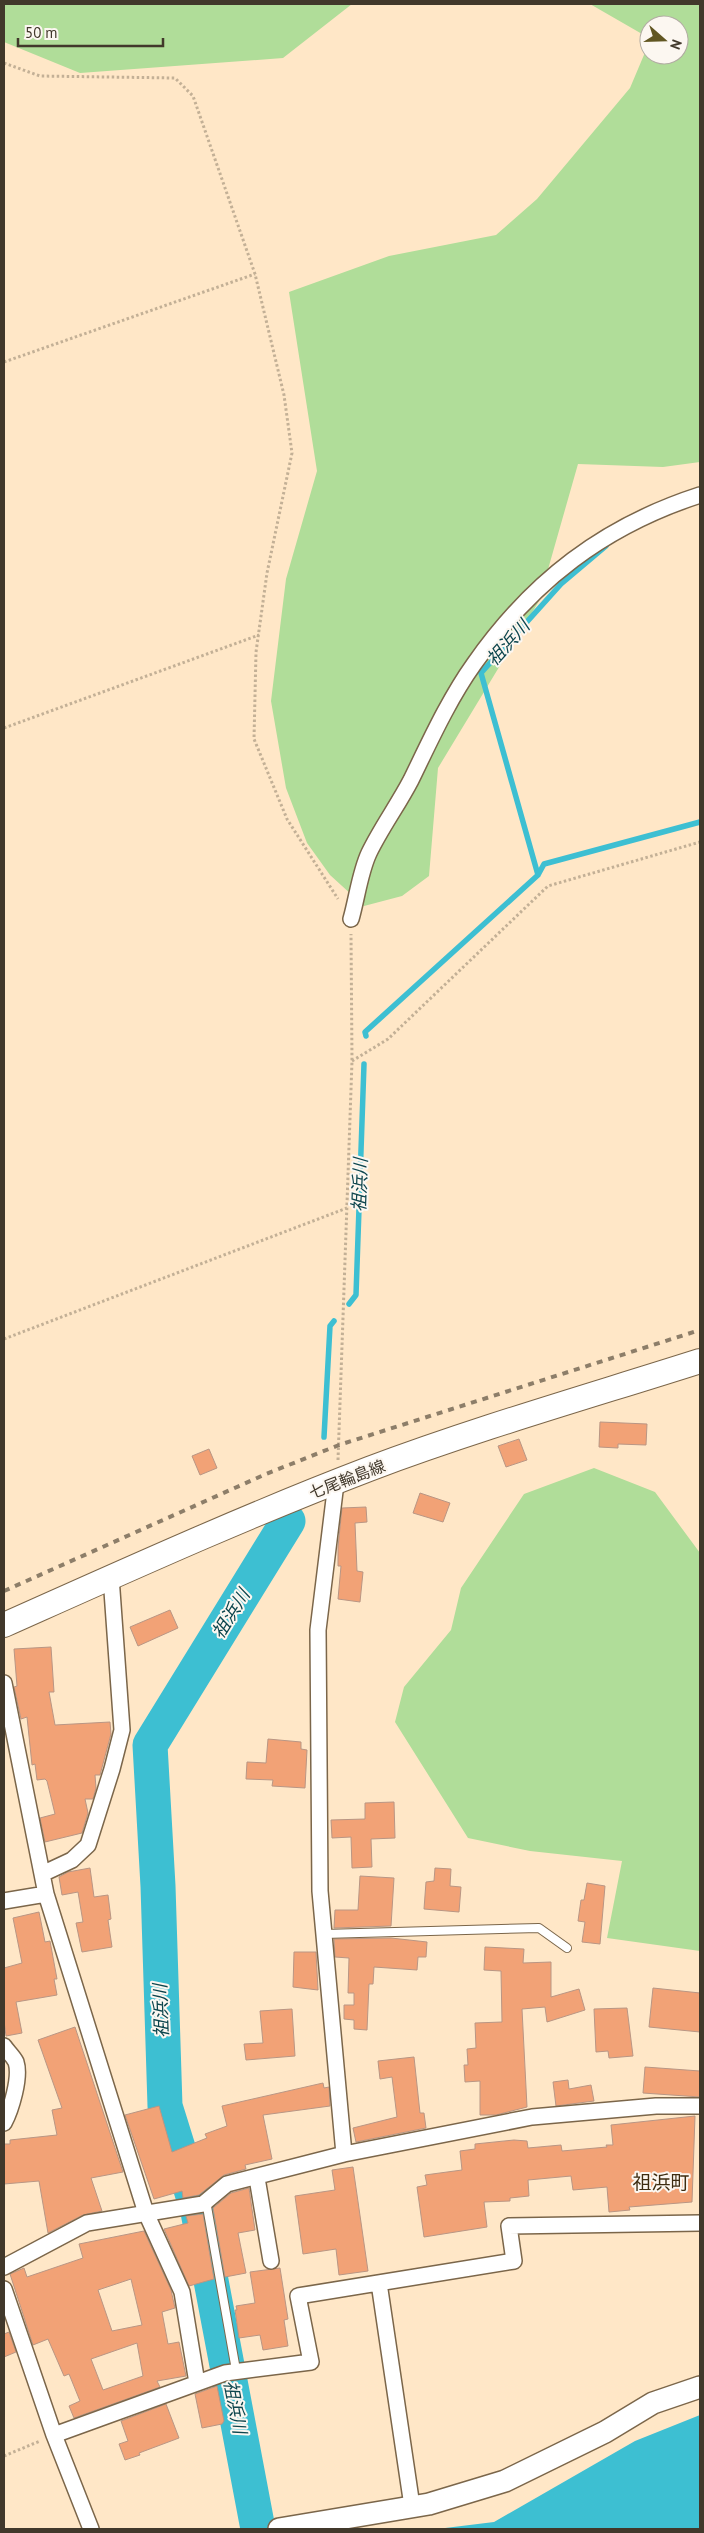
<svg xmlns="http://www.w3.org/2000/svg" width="704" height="2533" viewBox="0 0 704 2533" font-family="'PT Sans','Noto Sans JP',sans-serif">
	<rect width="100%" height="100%" fill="#ffe7c7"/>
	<path fill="#b0dd99" d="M4,4H352L283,58L80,73L4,42Z
		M590,4H700V462L663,467L578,464L539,601L438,768L429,876L402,896L364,906L330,875L307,843L286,788L271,701L286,579L317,471L289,292L389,256L496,235L537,199L630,88L649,43V55H679V25H649V38Z
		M594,1468L655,1492L700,1553V1951L607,1938L622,1861L530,1851L468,1838L395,1722L404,1687L451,1630L461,1588L524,1494Z"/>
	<path fill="#3dbfd2" d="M700,2415V2529H437L494,2522L635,2441Z"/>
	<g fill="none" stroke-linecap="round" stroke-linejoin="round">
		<path stroke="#3dbfd2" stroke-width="5.5" d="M538,875L481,673L561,584L606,546
			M366,1036L365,1032L538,875L544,864L700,822
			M349,1304L356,1295L364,1064
			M324,1437L330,1326L334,1321"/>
		<path stroke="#3dbfd2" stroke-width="35" d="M258,2529L198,2212L165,2106L158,1886L150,1745L288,1521"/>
	</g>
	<path fill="#f2a276" stroke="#b99684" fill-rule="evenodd" d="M600,1422L647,1424L646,1445L618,1444V1448L599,1447Z
		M519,1439L527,1460L506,1467L498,1446Z
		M209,1449L217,1468L200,1475L192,1456Z
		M420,1493L450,1503L443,1522L413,1513Z
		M366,1507L367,1522L355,1523L357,1571L363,1572L360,1602L338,1599L341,1566H338V1547L342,1508Z
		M170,1610L178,1628L138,1646L130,1627Z
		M51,1647L54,1692H49L55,1725L110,1722L111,1734L100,1775H95L96,1788L93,1799H85L88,1813L82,1833L45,1842L40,1818L55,1814L47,1781L45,1779L37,1780L35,1764L32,1765L27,1717L21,1719L14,1687L17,1686L14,1649Z
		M268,1739L301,1742V1749L307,1750L305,1788L272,1786L273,1780L246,1779L247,1762L266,1763Z
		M394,1802L395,1838L371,1839L372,1867L352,1868L351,1837L332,1838L331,1820L365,1819V1803Z
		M90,1868L94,1897L108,1895L111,1919L108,1920L112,1947L82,1952L76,1923L83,1922L78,1892L62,1895L59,1877L68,1872Z
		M435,1868L451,1869L450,1886L461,1887L459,1912L424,1909L426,1882L434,1881Z
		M360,1876L394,1878L391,1926L334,1928L335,1910H358Z
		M587,1883L605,1886L600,1944L582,1942L585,1922L578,1921L581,1900H584Z
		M39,1912L45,1942L50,1941L57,1979H54L57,1995L16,2002L22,2033L6,2036L4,2021V1968L22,1963L13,1918Z
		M391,1938L427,1942L426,1957H418L417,1970L374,1967L373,1984H369L367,2030L354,2029V2020L344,2019V2005H354V1993H348L349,1958L335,1957L334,1939Z
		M485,1947L524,1949L523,1963L551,1962V1997L579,1989L585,2010L547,2022L545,2007L522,2009L527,2107L496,2115H480V2081L465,2082L464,2065H468L467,2049L476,2048L475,2023L502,2022L501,1971L484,1970Z
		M294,1952H316L318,1990L293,1987Z
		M653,1988L700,1993V2032L649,2027Z
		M627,2008L633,2056L609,2058L608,2051L596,2052L594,2009Z
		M292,2009L295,2056L246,2060L244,2044L263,2043L260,2011Z
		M75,2027L123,2172L91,2178L102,2211L83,2215L48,2233L39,2181L4,2184V2144H10V2140L57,2135L52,2110L62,2108L38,2040Z
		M414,2057L420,2113H424L426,2128L356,2142L353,2128L397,2117L392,2077L380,2079L378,2061Z
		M645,2067L700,2071V2097L643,2093Z
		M568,2080L569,2089L591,2085L594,2101L556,2106L553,2082Z
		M323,2083L324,2088L329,2087L330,2106L263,2115L272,2159L245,2165L246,2169L224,2175L199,2195L183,2198L182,2191L154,2199L125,2115L159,2106L172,2152L207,2138L205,2134L227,2126L222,2106Z
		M695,2116L692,2202L629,2207L630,2210L609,2212L607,2187L573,2190L571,2176L528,2180L529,2196L510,2198V2201L484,2202L487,2227L424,2237L417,2187L427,2185L425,2175L462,2170L460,2151L475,2149V2144L514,2140L527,2141L528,2148L561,2145L562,2151L607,2147L606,2145H613L611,2125Z
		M353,2167L368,2271L339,2275L336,2249L303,2254L295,2196L335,2190L332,2170Z
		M249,2188L255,2230L238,2233L246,2273L225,2277L213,2208L231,2193Z
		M203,2214L214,2279L189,2286L164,2229L188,2223L186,2216Z
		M144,2231L171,2290L175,2308L162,2312L168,2344L179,2342L186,2376L157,2381L160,2387L74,2418L69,2406L80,2401L69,2374L64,2376L48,2339L33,2345L10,2274L24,2268L27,2277L83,2258L79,2244ZM131,2279L142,2325L112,2331L98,2290ZM137,2343L143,2376L103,2390L91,2359Z
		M280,2268L288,2319L284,2320L288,2346L263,2350L260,2335L239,2338L235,2310H237L236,2306L255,2303L250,2272Z
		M9,2332L16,2352L4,2357V2334Z
		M217,2386L224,2421L222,2424L202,2428L195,2394Z
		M166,2404L179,2438L139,2453L140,2455L125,2460L119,2444L128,2441L121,2421Z"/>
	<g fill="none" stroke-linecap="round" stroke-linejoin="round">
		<defs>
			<path id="lane" d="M324,1934L539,1928L567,1948
				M206,2201L236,2370"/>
			<path id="street" d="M351,919C357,898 360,872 369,853C381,828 398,805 411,780C430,741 449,699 474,664C532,581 604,526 700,495
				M336,1483L318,1630L320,1891L344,2154
				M4,1683L46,1894L146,2213L182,2292L197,2383
				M42,1874L72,1860L88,1845L112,1769L122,1730L111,1577
				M4,1901L46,1894
				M4,2046C7,2051 13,2056 16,2062C21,2077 11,2110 4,2123
				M257,2178L271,2261
				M4,2267L87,2223L203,2204L227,2184L344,2154L532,2117L656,2106H700
				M379,2283L412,2506
				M4,2289L54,2435L91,2529
				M54,2435L225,2373L311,2362L298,2296L514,2261L509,2226L700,2223"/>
			<path id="secondary" d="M279,2529L429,2504L505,2481L605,2432L653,2403L700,2387"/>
			<path id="primary" d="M4,1625C125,1571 246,1516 369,1469C478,1428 590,1396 700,1361"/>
		</defs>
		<use href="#lane" stroke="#7b664a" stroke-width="10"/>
		<use href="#street" stroke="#7b664a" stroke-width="18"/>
		<use href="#secondary" stroke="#7b664a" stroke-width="24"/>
		<use href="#primary" stroke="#7b664a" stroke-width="26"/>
		<path stroke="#c3b096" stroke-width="3" stroke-dasharray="2.5 2.5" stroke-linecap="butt" d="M4,63L40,76L175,78L193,96L255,274L284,395L292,453L267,573L256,652L254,739L287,819L338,899
			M4,362L255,274
			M4,728L259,635
			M352,1061L388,1039L548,886L700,842
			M4,1339L347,1208
			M338,1460L352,1061L351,934
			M4,2456L40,2441"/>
		<use href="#lane" stroke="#fff" stroke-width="8"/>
		<use href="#street" stroke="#fff" stroke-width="15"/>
		<use href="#secondary" stroke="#fff" stroke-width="21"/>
		<use href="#primary" stroke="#fff" stroke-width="24"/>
		<path stroke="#8d7e69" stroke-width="4" stroke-dasharray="6 6" stroke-linecap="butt" d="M4,1591L266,1474L339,1445L700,1330"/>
	</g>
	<g text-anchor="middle" stroke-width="4" stroke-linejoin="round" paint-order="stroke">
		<g font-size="16" fill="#41382b" stroke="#fcf7f1">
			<text transform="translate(347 1479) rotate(-21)" y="6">七尾輪島線</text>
		</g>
		<g font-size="18" font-style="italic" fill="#0c454d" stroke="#fcf7f1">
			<text transform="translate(508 643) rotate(-48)" y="6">祖浜川</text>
			<text transform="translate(360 1185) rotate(-88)" y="6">祖浜川</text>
			<text transform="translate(231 1614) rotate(-58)" y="6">祖浜川</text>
			<text transform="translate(161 2011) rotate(-92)" y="6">祖浜川</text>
			<text transform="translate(235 2407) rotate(79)" y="6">祖浜川</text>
		</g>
		<g font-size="19" fill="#3e2c11" stroke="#fcf7f1">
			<text x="661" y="2189">祖浜町</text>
		</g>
	</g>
	<rect width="704" height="2533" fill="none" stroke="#41382b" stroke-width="10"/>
	<g transform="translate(664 40) rotate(110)"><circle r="24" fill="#fcf7f1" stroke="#b1aba2"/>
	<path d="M0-4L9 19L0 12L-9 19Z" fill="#615622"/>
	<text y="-8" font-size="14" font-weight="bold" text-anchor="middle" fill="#41382b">N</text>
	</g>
	<path d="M18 38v8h145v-8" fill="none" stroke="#41382b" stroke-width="2.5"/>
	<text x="25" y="38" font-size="15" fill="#41382b" stroke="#fcf7f1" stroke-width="4" paint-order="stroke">50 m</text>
</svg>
